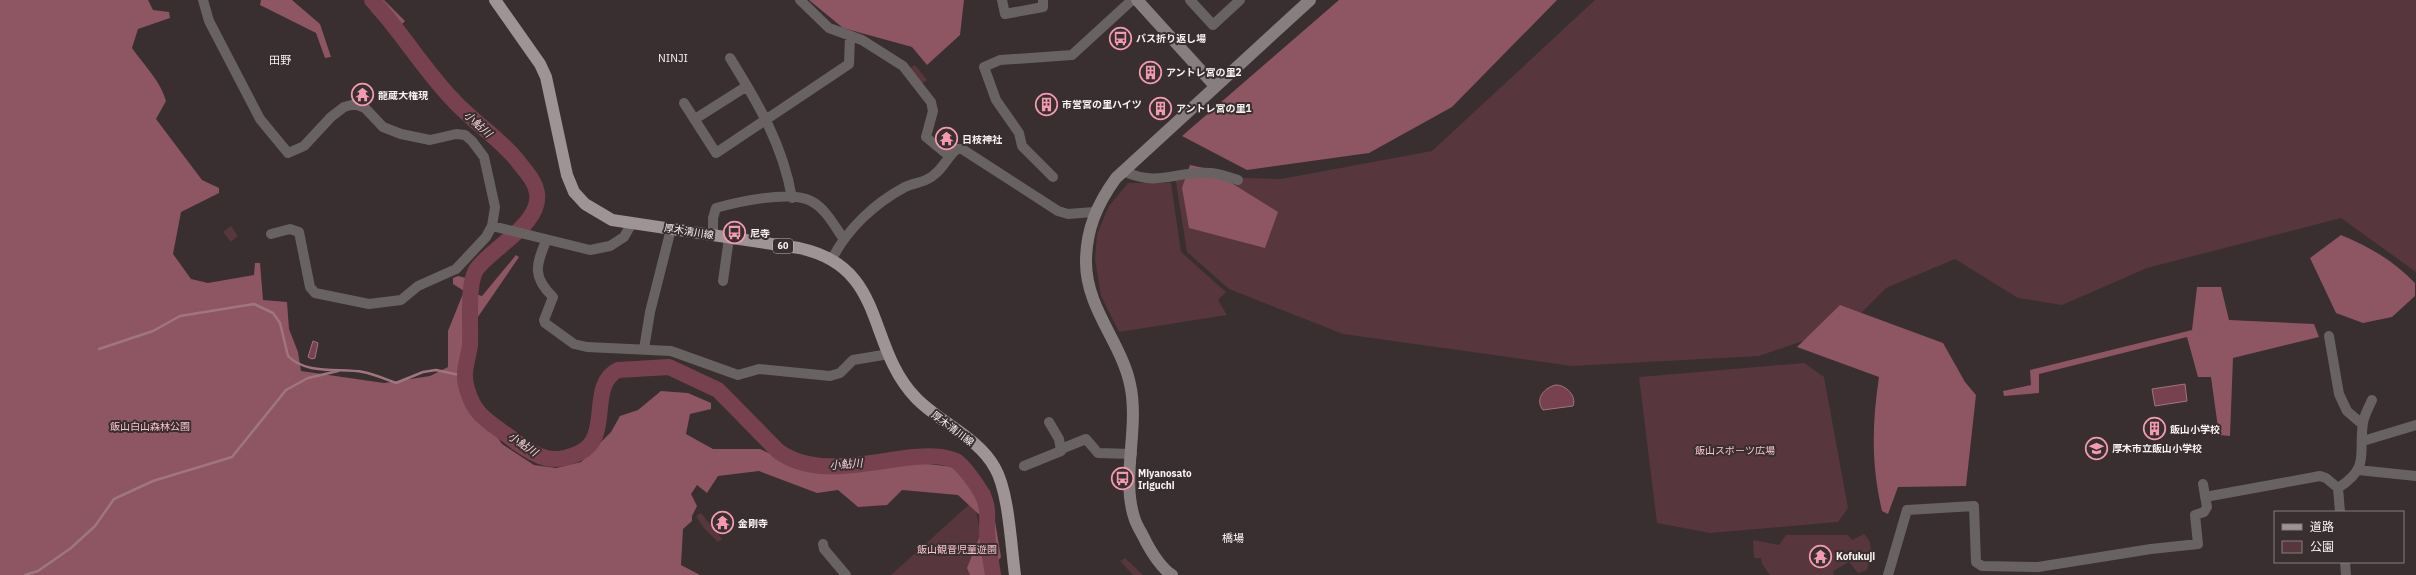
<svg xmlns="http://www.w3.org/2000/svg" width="2416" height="575" viewBox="0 0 2416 575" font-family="'IBM Plex Sans','Noto Sans JP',sans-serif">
	<rect width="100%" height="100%" fill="#392e30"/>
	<path fill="#58363e" d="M1595,0H2416V272L2341,218L2147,268L2062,305L2018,298L1955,259L1886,288L1849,325L1759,356L1572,366L1343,334L1229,289L1187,252L1175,176L1281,179L1432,151Z
		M915,65L927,80L922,83L910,68Z
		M1128,183H1171L1181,252L1226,292L1218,300L1227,315L1119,332L1101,296L1095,259L1097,234L1109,206Z
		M231,226L238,236L231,242L223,232Z
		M1804,363L1824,377L1848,508L1838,522L1710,533L1657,523L1639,377Z
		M974,500L988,575H891Z
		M701,513L722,539L718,542L703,527L696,516Z
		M1864,534C1875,543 1870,559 1867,570L1858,573L1849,562L1833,571L1834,575H1770L1762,564L1761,558H1754L1753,540L1779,545L1786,535H1848L1852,540Z
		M1125,558L1143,575H1133L1120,561Z"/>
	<path fill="#8e5562" d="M0,0H148L153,10L169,12L170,18L138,29L132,48C144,65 161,82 166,101L156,119L202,180L219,188V193L181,212L173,254L191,279L208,283L254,275L255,263H260L263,300L287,302L289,329L298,352L301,371L384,383L430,376L448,367V331L464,291L453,284V278L458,276L466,278L472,293L482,296L516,255L519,257L469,330V371L474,402L502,444L534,465L556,468L581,462L611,432L620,416L638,410L661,391L688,393L711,403V409L690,414L686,434L713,449H760L805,469L892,460L972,469L990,491L1001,557L987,575H970L967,568L986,521L958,495L902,490L887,505L858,507L838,490L817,493L759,471L718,476L707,493L697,485L691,494L697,506L692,516V521L683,529L681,565L700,575H0Z
		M261,0H292L320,24L331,57L325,58L316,33L260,5Z
		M369,0H384L405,21L392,34L371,11Z
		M809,0H964L960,35L927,65L912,47L843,28Z
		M1339,0H1557L1452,107L1369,153L1247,170L1182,136Z
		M1190,165L1209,169L1278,212L1265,248L1189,228L1182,188Z
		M2341,235C2370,247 2394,261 2415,283V296L2392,317L2363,323L2336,313L2310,258Z
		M2197,287H2221L2229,320L2314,324L2319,337L2233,358L2230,436L2219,435L2211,377H2198L2187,337L2039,374V393L2004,396L2003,391L2031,385L2030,370L2192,330Z
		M1840,305L1943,343L1965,382L1976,395L1966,486L1898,487L1888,514L1882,511C1871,464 1872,424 1879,377L1797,347Z"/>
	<path fill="#78414f" stroke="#9f7680" d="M313,341L318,343L315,358L312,359L308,357Z
		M2185,384L2187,401L2155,406L2152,389Z
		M1556,385C1566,385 1577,396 1573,406L1543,410C1534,399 1545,387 1556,385Z"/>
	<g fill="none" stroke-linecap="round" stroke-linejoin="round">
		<path stroke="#9f7680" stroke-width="2.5" d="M99,349L153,331L180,316L254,304L273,313L280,323L288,356C306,375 340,368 363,372C374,374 385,379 396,383L423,372L436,370L464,376
			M25,575L38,571L71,548L95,526L114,499L153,481L232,457L286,390L308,378L338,371"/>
		<path stroke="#78414f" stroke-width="16" d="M372,0C402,32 425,72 456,103C475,123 500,139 517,160C525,171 535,180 537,193C542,224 491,248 476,270C467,285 471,326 470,345C469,354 464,369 465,377C465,384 469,397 473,404C482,421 502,430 516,442C538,458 553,465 579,453C613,438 587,385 618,370L669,367L718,390L778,451C816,479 870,461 914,457C927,456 943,455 956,461C963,465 978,486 982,494C989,506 987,517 987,530C987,545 991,560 993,575"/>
		<path stroke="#686263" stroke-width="10" d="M203,0L209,21L260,119L288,153L304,146L331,117L344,107L355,104L365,108L383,127L401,134L430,140L456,134L465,135L472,141L484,157L495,207L492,226L486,237L456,269L418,286L401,300L369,304L315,293L310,287L299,232L290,229L271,234
			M800,0L829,28L862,40L903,66L931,102L933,111L926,137L949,156
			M1002,0L1005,14L1043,7V0
			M1190,0L1213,25L1240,0
			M730,58C758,103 783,145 792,198
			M684,103L716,153L849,64L850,37
			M695,119L747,86
			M1123,171C1160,188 1176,170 1211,173C1220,174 1229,177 1238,180
			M1053,177L1022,146L1019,133L996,100L984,67L1000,60L1072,55L1132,0
			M492,226L590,250L610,246L624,237L632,223
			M713,235V218L716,208C737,202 790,190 811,201C825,208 834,225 843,238
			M546,241C536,265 532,277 553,297L544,320L545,323L574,344L587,347L671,351L738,375L759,369L830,376L840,373L853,360L889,354
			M832,259C847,229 875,203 905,187C915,182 926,183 935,174C944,167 948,156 957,149H962L1058,211L1068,214L1094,212
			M723,281L729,238
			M2329,336L2339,394L2347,411L2362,424
			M644,349L650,312L671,229
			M2363,441L2416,425
			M1061,449L1086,439L1098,453L1132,454
			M1024,466L1061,451L1059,439L1049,422
			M2358,470L2416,476
			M2205,497L2320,476L2326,478L2338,488
			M2340,512L2338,488C2371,467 2358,454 2363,423C2364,415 2369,407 2372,400
			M823,544L824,549L846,575
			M2345,562L2346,575
			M1888,575L1907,510L1974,506L1976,562L1982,566L2038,567L2151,549L2198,544L2195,515L2204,512L2207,507L2203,484"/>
		<path stroke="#877e7f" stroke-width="12" d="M1137,0L1215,86
			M1172,575C1161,568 1152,553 1146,542C1143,535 1138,528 1135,520C1120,478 1140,429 1130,384C1121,342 1086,308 1086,262C1086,230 1097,204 1116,178L1310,0"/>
		<path stroke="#9e9395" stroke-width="12" d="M495,0L540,64L546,77L567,175L574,192L585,204L612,220L799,248C888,267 865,345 916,398C940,423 978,437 995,468C1009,492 1011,547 1015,575"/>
	</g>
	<defs>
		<symbol id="bus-ring" viewBox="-11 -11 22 22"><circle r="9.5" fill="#392e30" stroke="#f29aaf" stroke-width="1.5"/><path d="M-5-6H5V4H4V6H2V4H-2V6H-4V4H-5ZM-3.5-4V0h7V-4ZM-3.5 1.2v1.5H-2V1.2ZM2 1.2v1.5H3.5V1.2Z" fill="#f29aaf"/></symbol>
		<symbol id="building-ring" viewBox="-11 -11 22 22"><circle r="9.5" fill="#392e30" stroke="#f29aaf" stroke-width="1.5"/><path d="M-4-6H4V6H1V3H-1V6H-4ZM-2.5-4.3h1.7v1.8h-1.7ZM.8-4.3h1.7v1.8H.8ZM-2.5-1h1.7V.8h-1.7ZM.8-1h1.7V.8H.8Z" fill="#f29aaf"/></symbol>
		<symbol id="temple-ring" viewBox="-11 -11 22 22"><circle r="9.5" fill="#392e30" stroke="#f29aaf" stroke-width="1.5"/><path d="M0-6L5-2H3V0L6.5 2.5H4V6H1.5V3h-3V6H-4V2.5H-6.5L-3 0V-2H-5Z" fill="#f29aaf"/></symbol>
		<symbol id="school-ring" viewBox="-11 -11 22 22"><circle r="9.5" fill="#392e30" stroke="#f29aaf" stroke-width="1.5"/><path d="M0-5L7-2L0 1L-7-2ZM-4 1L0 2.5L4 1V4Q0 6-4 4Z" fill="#f29aaf"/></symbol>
	</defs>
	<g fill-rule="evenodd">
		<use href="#bus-ring" x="1108" y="26" width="25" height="25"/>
		<use href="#building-ring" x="1138" y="60" width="25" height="25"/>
		<use href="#temple-ring" x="350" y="82" width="25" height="25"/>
		<use href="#building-ring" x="1034" y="92" width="25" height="25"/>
		<use href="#building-ring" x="1148" y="96" width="25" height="25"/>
		<use href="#temple-ring" x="934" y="126" width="25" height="25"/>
		<use href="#bus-ring" x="722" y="220" width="25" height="25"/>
		<use href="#building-ring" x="2142" y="416" width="25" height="25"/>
		<use href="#school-ring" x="2084" y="436" width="25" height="25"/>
		<use href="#bus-ring" x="1110" y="466" width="25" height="25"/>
		<use href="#temple-ring" x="710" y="510" width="25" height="25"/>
		<use href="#temple-ring" x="1808" y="544" width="25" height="25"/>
	</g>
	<g text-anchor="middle" stroke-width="4" stroke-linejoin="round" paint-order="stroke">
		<rect fill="#392e30" stroke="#bfb7b8" stroke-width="1" x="773" y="239" width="20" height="14" rx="3"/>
		<g font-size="9" font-weight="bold" fill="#f9f2f3">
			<text x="783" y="249">60</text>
		</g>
		<g font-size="10" font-weight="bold" fill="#f9f2f3" stroke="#392e30" text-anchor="start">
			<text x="1136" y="42">バス折り返し場</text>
			<text x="1166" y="76">アントレ宮の里2</text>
			<text x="378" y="99">龍蔵大権現</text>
			<text x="1062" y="108">市営宮の里ハイツ</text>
			<text x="1176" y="112">アントレ宮の里1</text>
			<text x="962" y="143">日枝神社</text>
			<text x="750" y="237">尼寺</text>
			<text x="2170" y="433">飯山小学校</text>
			<text x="2112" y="452">厚木市立飯山小学校</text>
			<text x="1138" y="477">Miyanosato<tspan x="1138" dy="12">Iriguchi</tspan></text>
			<text x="738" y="527">金剛寺</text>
			<text x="1836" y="560">Kofukuji</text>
		</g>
		<g font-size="10" fill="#f9f2f3" stroke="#392e30">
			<text transform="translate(689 231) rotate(9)" y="4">厚木清川線</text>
			<text transform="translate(953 428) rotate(37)" y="4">厚木清川線</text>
		</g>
		<g font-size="10" fill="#f9c2cd" stroke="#392e30">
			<text x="150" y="430">飯山白山森林公園</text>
			<text x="1735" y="454">飯山スポーツ広場</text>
			<text x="957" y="553">飯山観音児童遊園</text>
		</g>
		<g font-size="11" fill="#f9f2f3" stroke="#392e30">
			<text x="673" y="62">NINJI</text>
			<text x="280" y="64">田野</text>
			<text x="1233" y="542">橋場</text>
		</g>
		<g font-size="11" font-style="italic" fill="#f7d1d9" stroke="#392e30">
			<text transform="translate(478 124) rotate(42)" y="4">小鮎川</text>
			<text transform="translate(523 444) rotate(34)" y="4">小鮎川</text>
			<text transform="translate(846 464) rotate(-4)" y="4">小鮎川</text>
		</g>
	</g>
	<rect x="2274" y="511" width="130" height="52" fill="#392e30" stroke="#867c7e"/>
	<rect x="2282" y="524" width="20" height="6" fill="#9e9395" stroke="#867c7e"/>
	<text x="2310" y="531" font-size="12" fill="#f9f2f3">道路</text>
	<rect x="2282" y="541" width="20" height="12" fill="#58363e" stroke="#867c7e"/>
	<text x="2310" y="551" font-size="12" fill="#f9f2f3">公園</text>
</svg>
